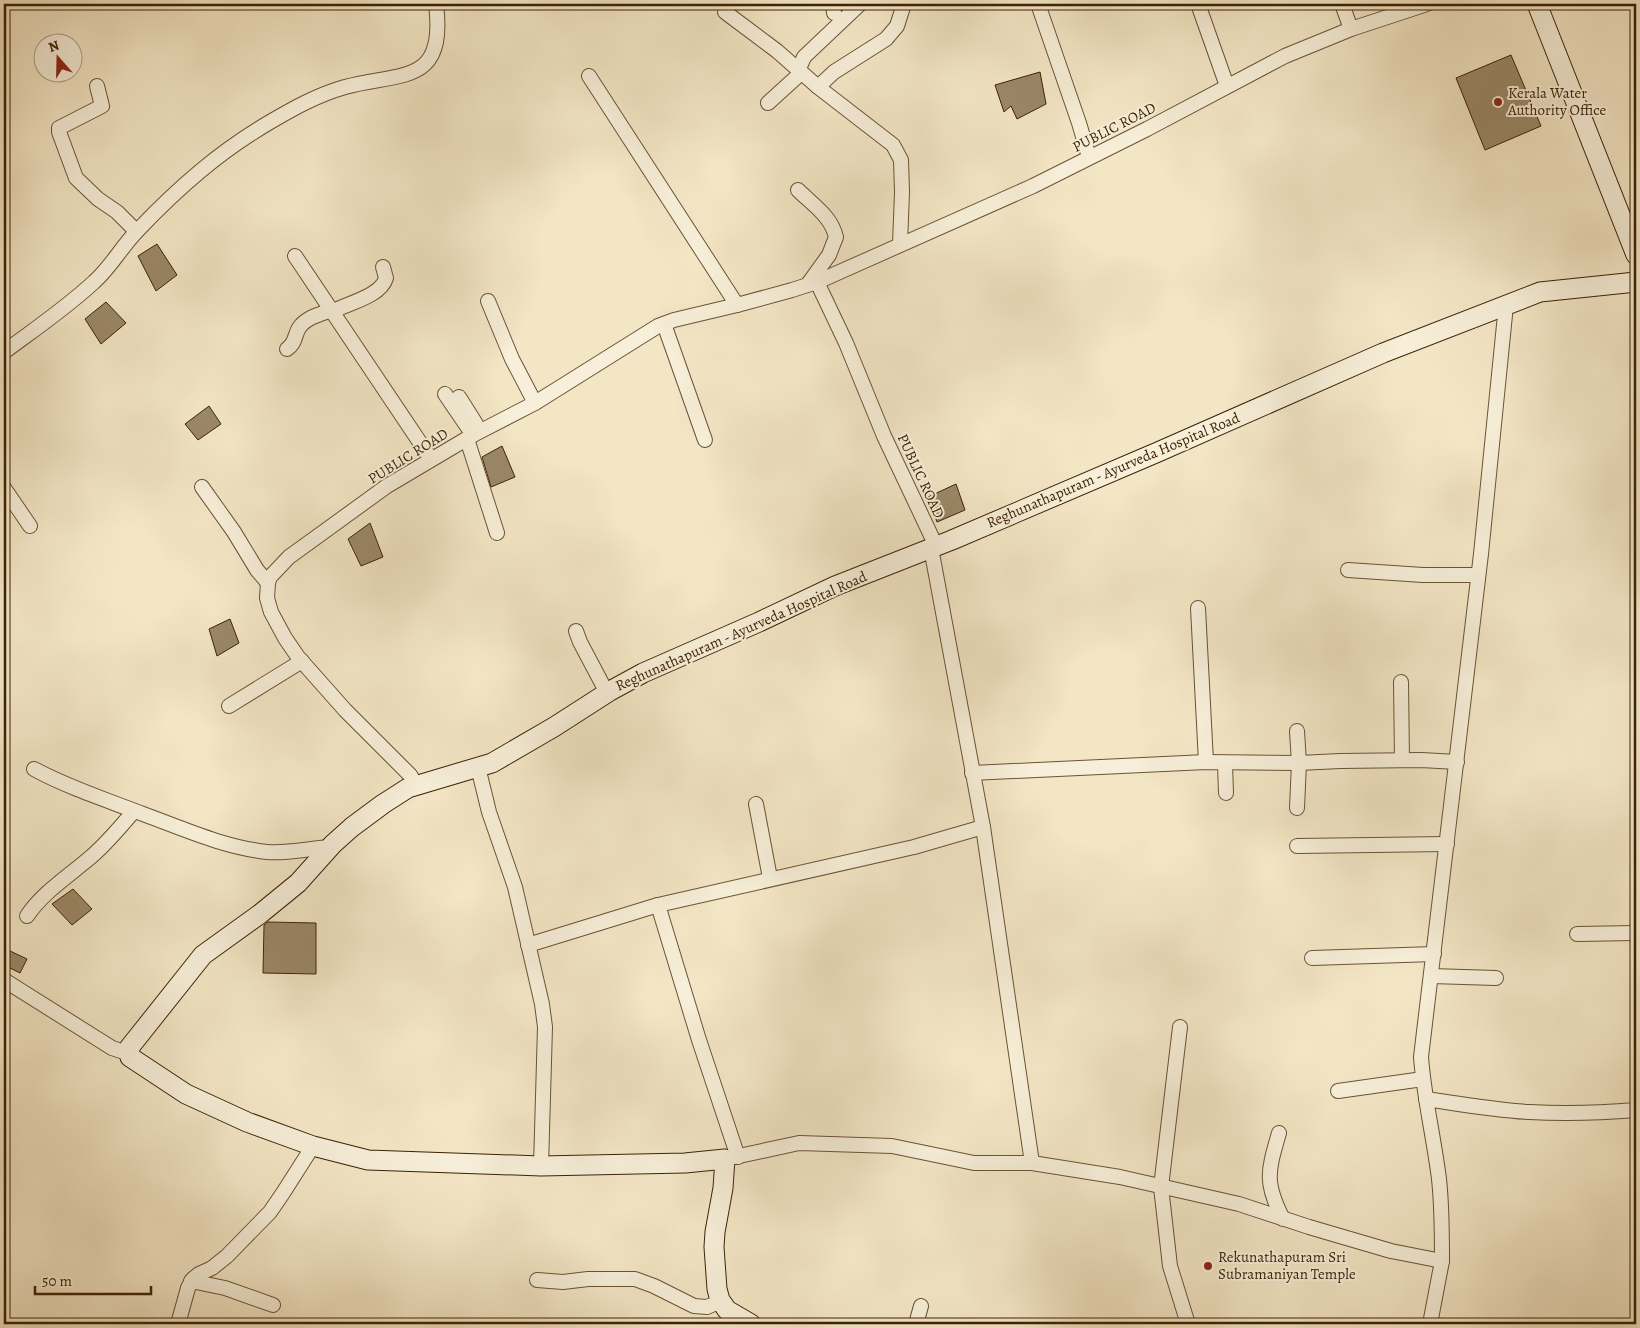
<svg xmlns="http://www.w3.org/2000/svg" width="1640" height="1328" font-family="Alegreya,serif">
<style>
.building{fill:#9b8868;stroke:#3c2204}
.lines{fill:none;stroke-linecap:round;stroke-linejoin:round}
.minor-casing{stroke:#6a5334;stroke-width:16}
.secondary-casing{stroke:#3c2204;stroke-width:21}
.minor{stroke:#f7efd9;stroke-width:14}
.secondary{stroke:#f7efd9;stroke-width:19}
.poi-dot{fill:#8f2418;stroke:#f7efd9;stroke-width:2}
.labels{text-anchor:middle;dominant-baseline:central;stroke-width:4;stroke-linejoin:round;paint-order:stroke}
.poi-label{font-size:15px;fill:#3c2204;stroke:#f7efd9;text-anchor:start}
.street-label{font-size:15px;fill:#3c2204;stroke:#f7efd9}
</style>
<rect width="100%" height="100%" fill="#f3e6c5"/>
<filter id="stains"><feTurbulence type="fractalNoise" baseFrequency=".004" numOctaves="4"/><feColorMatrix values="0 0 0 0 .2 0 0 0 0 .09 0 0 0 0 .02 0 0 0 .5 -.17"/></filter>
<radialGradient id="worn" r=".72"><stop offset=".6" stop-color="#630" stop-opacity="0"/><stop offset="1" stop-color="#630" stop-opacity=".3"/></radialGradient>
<g class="building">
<path d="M1511,55L1541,126L1485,150L1456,78Z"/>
<path d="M1040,72L1046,104L1017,119L1011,106L1004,112L995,85Z"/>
<path d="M157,244L177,275L156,291L138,256Z"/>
<path d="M106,302L126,323L101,344L85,319Z"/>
<path d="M209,406L221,424L198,440L185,424Z"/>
<path d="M502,446L515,477L491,487L482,457Z"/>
<path d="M956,484L965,510L937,522L928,497Z"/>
<path d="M370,523L383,557L361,566L348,539Z"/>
<path d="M230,619L239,643L217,656L209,629Z"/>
<path d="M73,889L92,909L72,925L52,904Z"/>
<path d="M268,922L316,923V974L263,973L264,925Z"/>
<path d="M8,950L27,959L20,973L4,965V959Z"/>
</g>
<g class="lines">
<g class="minor-casing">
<g id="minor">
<path d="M833,4L834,13"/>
<path d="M1038,4L1079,123L1089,157"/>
<path d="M1198,4L1227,86"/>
<path d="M1342,4L1351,29"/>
<path d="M725,12L777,51L818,87L893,145L901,160L902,192L900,244"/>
<path d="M798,71L804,57L860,4"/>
<path d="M589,76L737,305"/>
<path d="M97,86L102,106L59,128V132L76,178L98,199L117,212L136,231"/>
<path d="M818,87L834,72L886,39L897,26L904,4"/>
<path d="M768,103L801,73"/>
<path d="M798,190C813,205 831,216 836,237L829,255L808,284"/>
<path d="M295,256L431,459"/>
<path d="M817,282L846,343L884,436L936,546"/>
<path d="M488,301L512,359L535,403"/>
<path d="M333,311C349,303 381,296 386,278L383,267"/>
<path d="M664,324L705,440"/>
<path d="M287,349C296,343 294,336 299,328C306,317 321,314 332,310"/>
<path d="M4,352C35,329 66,308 94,282C111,267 122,246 138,230C179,187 219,152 270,122C294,108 317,95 345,87C403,72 446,85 436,4"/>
<path d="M445,394L473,435"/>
<path d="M459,397L476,424"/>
<path d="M467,439L497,533"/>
<path d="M202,487L234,532L257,570L268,583"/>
<path d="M4,488L30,526"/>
<path d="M931,548L983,827L1032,1163"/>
<path d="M1348,570L1423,575H1478"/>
<path d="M1198,608L1206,762"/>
<path d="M576,631L580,642L607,693"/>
<path d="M1401,682L1402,760"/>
<path d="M229,706L302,661"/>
<path d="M1225,764L1226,793"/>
<path d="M478,767L489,812L515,887L542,1004L545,1027L541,1166"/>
<path d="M34,769C69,788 107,800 143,814C184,829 223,847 267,852C285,854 312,848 331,847"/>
<path d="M972,773L1206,762L1299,763L1340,761L1421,760L1457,762"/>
<path d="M417,786L410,775L345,710L298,657L285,638L271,612L267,598L268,583L270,577L289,557L387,486L473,435L535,403L658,326L674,320L737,305L792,290L817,282L1033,186L1147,129L1285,56L1351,29L1427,4"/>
<path d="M756,804L770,878"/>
<path d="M1297,808L1299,763L1297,731"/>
<path d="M1297,846L1447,844"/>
<path d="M658,905L699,1040L738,1157"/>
<path d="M27,916C43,892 70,875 92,856C108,842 121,826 134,811"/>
<path d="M1577,934L1636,933"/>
<path d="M528,945L658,905L914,847L983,827"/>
<path d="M1312,958L1434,954"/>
<path d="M1431,976L1496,978"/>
<path d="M4,980L112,1048L130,1054"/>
<path d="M1180,1027L1161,1187L1170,1266L1188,1324"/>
<path d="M1338,1091L1423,1079"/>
<path d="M1426,1099C1460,1104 1494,1110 1529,1112C1565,1114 1600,1113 1636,1110"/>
<path d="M1279,1133C1268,1171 1264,1182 1283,1219"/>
<path d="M725,1159L799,1143L892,1146L974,1163H1032L1120,1177L1239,1204L1309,1227L1391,1251L1442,1261L1430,1324"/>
<path d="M1442,1261C1442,1233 1442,1206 1439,1179C1434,1138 1424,1098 1421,1057L1481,554L1506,305"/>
<path d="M537,1280L563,1282L588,1279H635L654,1286L694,1306L707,1307L721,1301"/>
<path d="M191,1281L225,1288L273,1305"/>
<path d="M178,1324L188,1288L193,1279L199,1274L212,1268L227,1256L270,1212L283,1193L313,1146"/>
<path d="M916,1324L921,1306"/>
</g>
</g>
<g class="secondary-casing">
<g id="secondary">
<path d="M1537,4L1636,255"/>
<path d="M751,1324L727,1310L720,1300L717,1289L714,1247L715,1232L723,1188L725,1159L685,1163L541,1166L368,1160L313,1146L247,1122L186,1094L130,1057L129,1048L203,955L260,914L298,883L333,844L352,827L383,804L408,788L492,763L554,727L610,691L643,673L759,622L835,586L952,540L1158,452L1383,353L1540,292L1636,282"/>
</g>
</g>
<use href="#minor" class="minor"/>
<use href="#secondary" class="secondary"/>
</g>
<g class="poi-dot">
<circle cx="1498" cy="102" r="5"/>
<circle cx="1208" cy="1266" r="5"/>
</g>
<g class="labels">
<g class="poi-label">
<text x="1508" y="93">Kerala Water<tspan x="1508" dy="17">Authority Office</tspan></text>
<text x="1218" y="1257">Rekunathapuram Sri<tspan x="1218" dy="17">Subramaniyan Temple</tspan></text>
</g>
<g class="street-label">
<text transform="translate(1114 127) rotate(-27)">PUBLIC ROAD</text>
<text transform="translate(408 456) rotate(-32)">PUBLIC ROAD</text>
<text transform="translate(1113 470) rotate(-23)">Reghunathapuram - Ayurveda Hospital Road</text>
<text transform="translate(921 476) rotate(65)">PUBLIC ROAD</text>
<text transform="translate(741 631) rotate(-24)">Reghunathapuram - Ayurveda Hospital Road</text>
</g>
</g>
<rect width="1640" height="1328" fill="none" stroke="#f3e6c5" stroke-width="20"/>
<rect x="5" y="5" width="1630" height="1318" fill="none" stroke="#3c2204" stroke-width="2.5"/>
<rect x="10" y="10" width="1620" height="1308" fill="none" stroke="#3c2204"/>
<g transform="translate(58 58) rotate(340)"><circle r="24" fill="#f7efd9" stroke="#ac9d84"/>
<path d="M0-4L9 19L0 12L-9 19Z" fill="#8f2418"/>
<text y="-8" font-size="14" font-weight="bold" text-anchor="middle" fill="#3c2204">N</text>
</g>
<path d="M35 1286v8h116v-8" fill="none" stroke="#3c2204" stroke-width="2.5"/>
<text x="42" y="1286" font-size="15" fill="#3c2204" stroke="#f7efd9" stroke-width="4" paint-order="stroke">50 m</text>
<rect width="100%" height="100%" filter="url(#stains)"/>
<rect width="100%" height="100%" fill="url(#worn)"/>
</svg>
